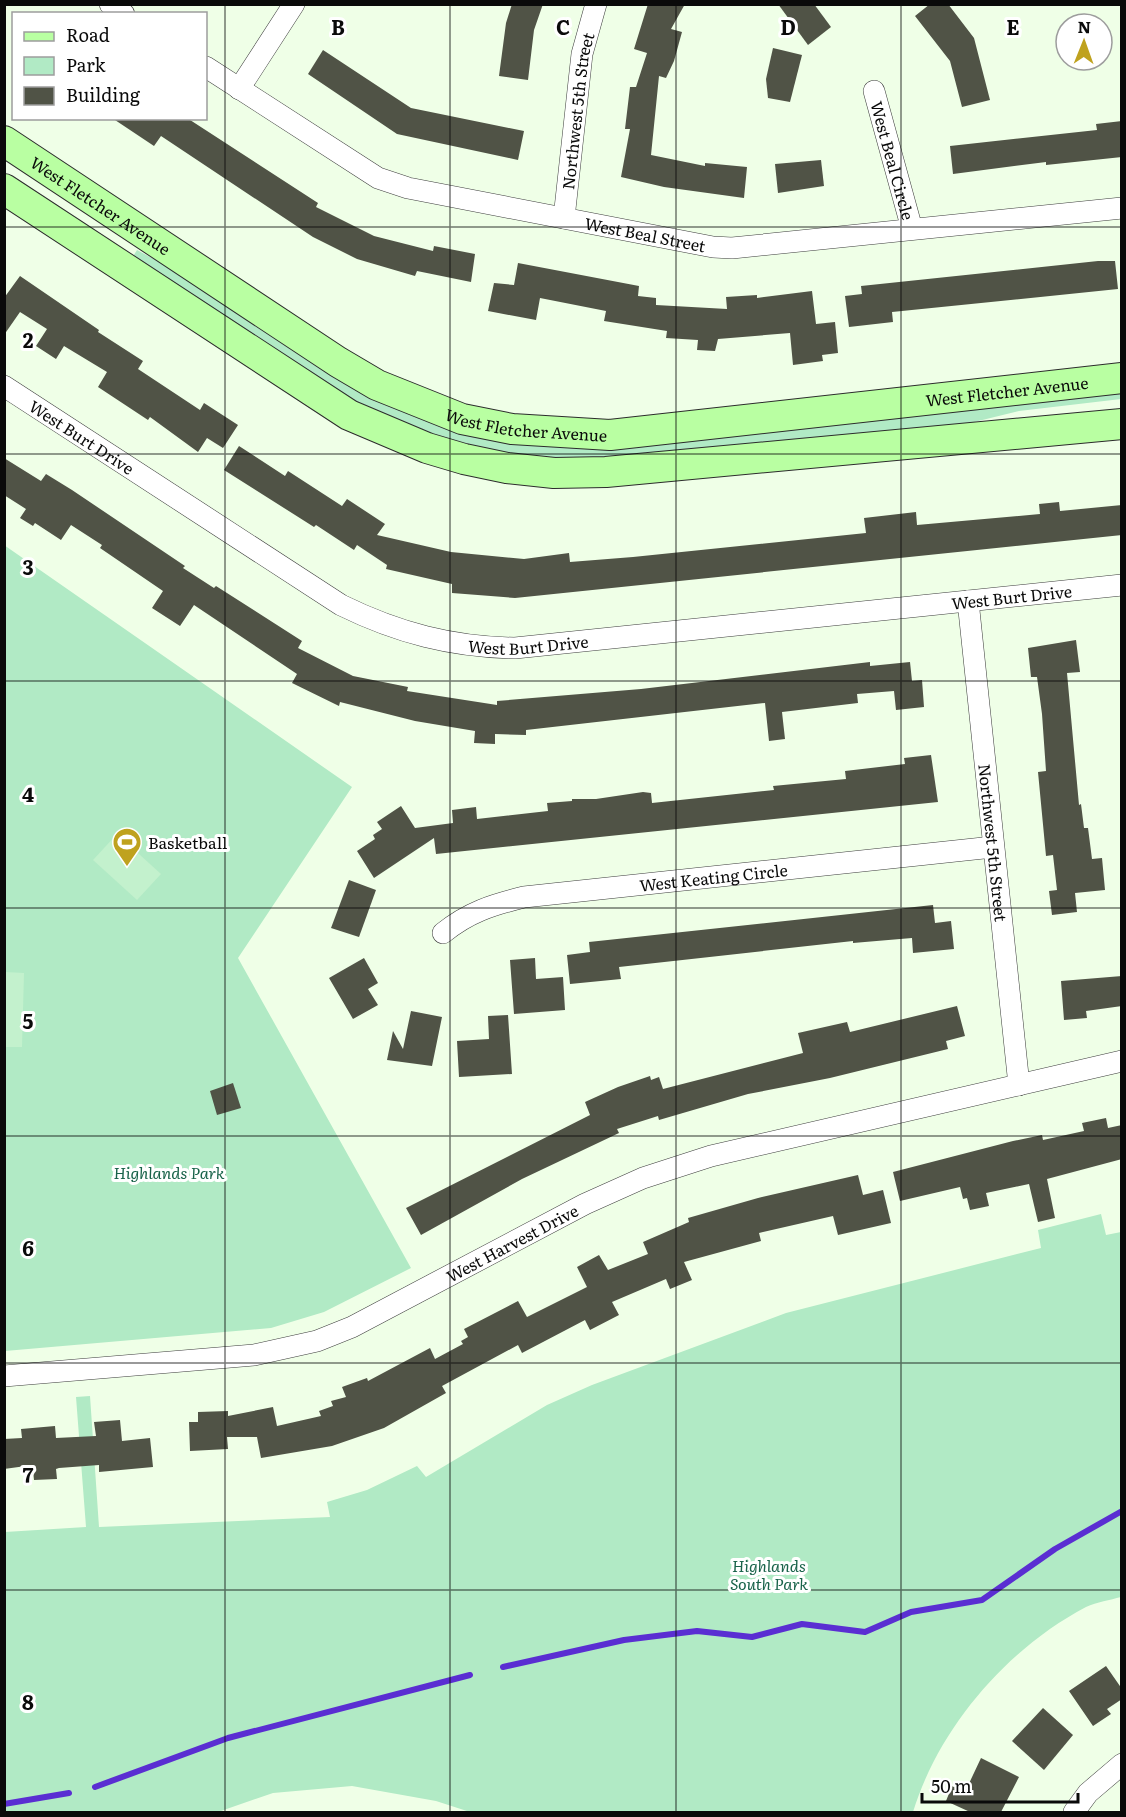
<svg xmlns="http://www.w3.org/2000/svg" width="1126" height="1817" font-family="Literata,serif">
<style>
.green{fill:#b1eac5}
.pitch{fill:#c3f1cd}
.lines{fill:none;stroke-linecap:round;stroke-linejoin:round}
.stream{stroke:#5a2ed2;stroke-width:6}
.building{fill:#505346}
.street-casing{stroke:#3d3d3d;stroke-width:22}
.secondary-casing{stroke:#2c2c2c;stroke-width:32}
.street{stroke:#fff;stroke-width:21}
.secondary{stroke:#b9ffa2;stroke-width:30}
.grid{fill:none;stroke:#0a0a0a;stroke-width:1.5;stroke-opacity:0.55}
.labels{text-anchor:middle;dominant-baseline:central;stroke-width:6;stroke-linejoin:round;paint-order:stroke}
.street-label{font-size:16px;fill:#0a0a0a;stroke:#fff}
.poi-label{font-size:16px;fill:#0a0a0a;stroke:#fff;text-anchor:start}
.park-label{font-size:16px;font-style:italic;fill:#19634a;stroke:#fff}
.grid-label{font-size:20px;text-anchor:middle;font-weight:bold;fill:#0a0a0a;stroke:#fff;stroke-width:6;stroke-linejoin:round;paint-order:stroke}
</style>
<rect width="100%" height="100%" fill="#efffe7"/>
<g class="green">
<path d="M137,250L481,435L1121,388V399L1019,411L966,424L625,459L542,458L510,454L432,435L349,398L132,258Z"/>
<path d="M4,545L352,787L238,958L411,1268L324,1312L271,1328L5,1351Z"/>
<path d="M1101,1214L1106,1235L1121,1232V1597C1110,1600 1097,1602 1086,1607C1008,1648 939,1727 913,1812H470L436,1801L352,1786L273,1793L218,1812H5V1532L86,1527L76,1397L90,1396L99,1527L330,1517L327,1502L367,1490L417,1466L426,1477L547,1405L592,1385L786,1313L1041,1248L1038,1230Z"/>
</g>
<g class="pitch">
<path d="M117,834L161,874L137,900L93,860Z"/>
<path d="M5,972L24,973L22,1047H5Z"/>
</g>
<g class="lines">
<g class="stream">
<path d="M503,1667L624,1640L697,1631L752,1637L802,1624L865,1632L911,1612L982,1600L1055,1549L1122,1511"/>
<path d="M95,1787L228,1738L470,1675"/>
<path d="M4,1804L69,1793"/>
</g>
</g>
<g class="building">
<path d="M512,4H543L534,30L528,80L499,76L506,23Z"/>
<path d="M648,4H685L671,29L682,32L674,61L666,78L659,76L651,155L705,166V163L747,167L744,198L664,187L621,177L630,129H625L630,87H636L647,53L634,49Z"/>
<path d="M778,4H814L831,27L808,45Z"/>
<path d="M930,4H948L974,38L990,100L962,107L950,61L915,16Z"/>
<path d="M773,48L802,55L790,102L768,98L766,79Z"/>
<path d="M323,50L411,108L524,131L518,160L397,134L308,74Z"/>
<path d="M112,118H187L318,203L316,207L374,236L433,251L434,246L475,254L471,282L417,271L415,276L357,259L313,237L161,136L154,146Z"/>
<path d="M1122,121V157L1046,165V162L953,174L950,146L1097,130L1096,124Z"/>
<path d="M821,160L824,186L778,193L775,164Z"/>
<path d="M1098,261H1115L1118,289L892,312L893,322L849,327L845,296L862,294L861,286Z"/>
<path d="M518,263L639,286L638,296L656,298V305L727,309L726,297L757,295V298L812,291L816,324L835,322L838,353L822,355L823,361L793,365L790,333L718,339L715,351L697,350L698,340L666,338L667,331L604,321L606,311L540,298L536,320L488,311L494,283L514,285Z"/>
<path d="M20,276L99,330L98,332L143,361L138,369L200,410L204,403L238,425L223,448L207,438L198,452L150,417L148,420L98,387L107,372L64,346L56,359L36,346L47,329L20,312L4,335V298Z"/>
<path d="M239,446L285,476L288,471L342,506L347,499L385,524L377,535L451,552L524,559L569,553L570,562L633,557L866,533L864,518L916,512L917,525L1040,514L1039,504L1059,502L1060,511L1122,505V535L515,598L452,593V584L386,569L387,565L357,545L354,550L316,525L314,527L224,470Z"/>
<path d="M4,458L41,481L46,474L72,490L185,566L183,568L214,588L216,586L302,641L298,648L353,676L408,687L407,691L497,705V701L641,689L870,662V666L910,662L912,681L922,680L924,707L896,710L894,691L857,694L858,703L782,712L785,739L769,741L765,703L526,730V735L495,734V744L474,743L475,731L415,721L340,702L339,706L292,683L297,674L194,605L180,626L152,608L163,591L100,548L102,545L71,525L61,540L35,523L33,526L20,518L26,509L4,495Z"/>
<path d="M1076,640L1080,672L1067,673L1079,805L1081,804L1084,828H1088L1092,859L1102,858L1105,890L1075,893L1077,912L1052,915L1049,891L1057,890L1053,855L1046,856L1038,772L1046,771L1042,714L1037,677H1031L1028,648Z"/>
<path d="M931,755L938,802L436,854L434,838L374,878L357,851L375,839L373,835L382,829L377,822L401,806L415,828L453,823L452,810L476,807L477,819L548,811L547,803L572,801V799H596L643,792L651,793L652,803L774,790L773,786L846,779L845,771L905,764L904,758Z"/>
<path d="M349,880L376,890L359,937L331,928Z"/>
<path d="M933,905L935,923L951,921L954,949L913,953L912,938L853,943V941L619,967L621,979L570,984L567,955L590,952L589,942Z"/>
<path d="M364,958L378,983L368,989L378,1005L353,1019L329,978Z"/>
<path d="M535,958L536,979L563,977L565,1010L514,1014L510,960Z"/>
<path d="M1122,976V1006L1086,1011L1087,1018L1064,1020L1061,981Z"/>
<path d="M957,1006L965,1036L946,1041L948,1049L830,1078L748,1094L659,1120L658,1116L617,1129L619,1133L522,1179L421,1235L406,1208L590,1115L585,1102L618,1087L650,1076L651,1080L659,1077L663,1089L803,1053L798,1033L847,1022L850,1032Z"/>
<path d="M411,1011L442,1017L432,1066L387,1060L393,1031L403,1049Z"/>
<path d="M508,1015L512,1074L459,1077L457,1041L489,1039L488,1016Z"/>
<path d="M233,1083L241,1108L217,1115L210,1091Z"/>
<path d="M1106,1118L1108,1128L1122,1125V1159L1047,1179L1055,1218L1038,1222L1029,1184L986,1193L989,1206L970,1210L967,1198L963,1199L960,1187L900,1201L893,1172L1013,1141L1042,1135L1043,1140L1084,1131L1082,1123Z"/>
<path d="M858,1175L863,1195L883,1190L891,1223L838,1235L833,1216L759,1233L761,1241L684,1262L692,1280L670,1289L666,1279L612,1302L619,1315L590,1330L585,1320L522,1353L518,1345L442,1386L446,1393L384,1428L332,1446L261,1458L257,1437H227L228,1449L190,1451L189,1422H198V1412L228,1411V1416L273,1407L277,1426L321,1416L319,1411L333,1406L331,1401L346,1397L342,1387L367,1378L368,1381L430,1348L435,1359L463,1344L461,1341L468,1337L464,1329L518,1301L527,1317L587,1287L577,1267L599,1255L608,1270L648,1254L643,1242L689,1222L688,1218L758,1198Z"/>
<path d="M120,1420L122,1441L150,1438L153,1467L99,1472V1465L59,1468L56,1469L57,1479L34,1480L33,1470L27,1471L26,1466L4,1469V1439L22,1438L21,1429L55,1426L56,1438L96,1436L94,1422Z"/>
<path d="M1106,1666L1122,1689V1699L1107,1709L1111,1714L1093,1726L1069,1691Z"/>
<path d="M1043,1708L1073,1735L1044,1770L1012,1741Z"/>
<path d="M981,1758L1019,1777L1001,1812H970L946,1801L952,1786L965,1792Z"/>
</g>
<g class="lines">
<g class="street-casing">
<g id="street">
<path d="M110,4L124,14"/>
<path id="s1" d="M206,67L378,178L408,188L713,247L732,248L1122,208"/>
<path d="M239,89L294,4"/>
<path id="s2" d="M874,91L912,229"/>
<path id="s3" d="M564,218L582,54L596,4"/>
<path id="s4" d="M4,386L341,605C398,633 452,647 515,648L1122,585"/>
<path id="s5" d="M968,601L1019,1085"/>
<path id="s6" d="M443,933C469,912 492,905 524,897L993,847"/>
<path id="s7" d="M4,1376L254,1355L317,1341L352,1327L585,1204L643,1178L711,1156L1122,1061"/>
<path d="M1074,1812L1088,1793L1122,1764"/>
</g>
</g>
<g class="secondary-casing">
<g id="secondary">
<path id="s8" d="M4,141L338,362L377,385L462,419L512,429L610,435L1122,378"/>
<path d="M4,189L349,415L427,448L464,459L507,468L554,473L606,472L1122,424"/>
</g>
</g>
<use href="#street" class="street"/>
<use href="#secondary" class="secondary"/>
</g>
<path class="grid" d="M225,4V1812M450,4V1812M676,4V1812M901,4V1812M4,227H1122M4,454H1122M4,681H1122M4,908H1122M4,1136H1122M4,1363H1122M4,1590H1122"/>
<defs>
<g id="stadium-pin" transform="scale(1.5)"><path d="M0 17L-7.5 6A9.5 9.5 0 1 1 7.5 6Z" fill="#bfa21e" stroke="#fff"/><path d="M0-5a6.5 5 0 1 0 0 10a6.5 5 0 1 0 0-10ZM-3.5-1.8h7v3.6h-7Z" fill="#fff"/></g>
</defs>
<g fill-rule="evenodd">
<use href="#stadium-pin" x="127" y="842"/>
</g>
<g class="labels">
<g class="street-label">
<text stroke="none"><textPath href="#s3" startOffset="108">Northwest 5th Street</textPath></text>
<text stroke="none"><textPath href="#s2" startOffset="72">West Beal Circle</textPath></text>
<text stroke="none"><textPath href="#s8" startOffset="116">West Fletcher Avenue</textPath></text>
<text stroke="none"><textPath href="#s1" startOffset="478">West Beal Street</textPath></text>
<text stroke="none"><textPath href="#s8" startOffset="1086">West Fletcher Avenue</textPath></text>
<text stroke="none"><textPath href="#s8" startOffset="602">West Fletcher Avenue</textPath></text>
<text stroke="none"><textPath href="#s4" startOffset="93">West Burt Drive</textPath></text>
<text stroke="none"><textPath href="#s4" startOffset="1082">West Burt Drive</textPath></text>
<text stroke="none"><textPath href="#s4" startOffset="596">West Burt Drive</textPath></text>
<text stroke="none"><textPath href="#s5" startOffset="243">Northwest 5th Street</textPath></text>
<text stroke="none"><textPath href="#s6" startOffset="280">West Keating Circle</textPath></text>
<text stroke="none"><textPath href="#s7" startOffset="534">West Harvest Drive</textPath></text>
</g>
<g class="poi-label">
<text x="148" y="842">Basketball</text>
</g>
<g class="park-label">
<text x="169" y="1172">Highlands Park</text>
<text x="769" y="1565">Highlands<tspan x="769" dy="18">South Park</tspan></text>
</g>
</g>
<g class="grid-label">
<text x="338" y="35">B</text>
<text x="563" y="35">C</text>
<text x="788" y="35">D</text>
<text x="1013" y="35">E</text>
<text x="28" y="348">2</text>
<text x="28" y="575">3</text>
<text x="28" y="802">4</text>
<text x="28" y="1029">5</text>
<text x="28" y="1256">6</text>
<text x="28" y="1483">7</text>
<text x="28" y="1710">8</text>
</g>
<rect width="1126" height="1817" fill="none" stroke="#0a0a0a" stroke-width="12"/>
<rect x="12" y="12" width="195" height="108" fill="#ffffff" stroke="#9d9d9d" stroke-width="1.5"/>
<rect x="24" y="32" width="30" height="9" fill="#b9ffa2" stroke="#9d9d9d" stroke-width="1.5"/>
<text x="66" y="42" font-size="18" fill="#0a0a0a">Road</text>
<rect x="24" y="57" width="30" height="18" fill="#b1eac5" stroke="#9d9d9d" stroke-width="1.5"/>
<text x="66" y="72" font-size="18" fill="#0a0a0a">Park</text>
<rect x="24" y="87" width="30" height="18" fill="#505346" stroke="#9d9d9d" stroke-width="1.5"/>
<text x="66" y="102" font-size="18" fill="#0a0a0a">Building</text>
<g transform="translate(1084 42) rotate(1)"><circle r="28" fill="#ffffff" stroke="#9d9d9d" stroke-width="1.5"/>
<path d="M0-4.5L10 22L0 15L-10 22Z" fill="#bfa21e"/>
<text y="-9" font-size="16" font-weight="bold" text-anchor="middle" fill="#0a0a0a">N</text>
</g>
<path d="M922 1793v9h156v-9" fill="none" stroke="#0a0a0a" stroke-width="3"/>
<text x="931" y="1793" font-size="18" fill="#0a0a0a" stroke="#ffffff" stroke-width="4.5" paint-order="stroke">50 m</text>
</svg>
